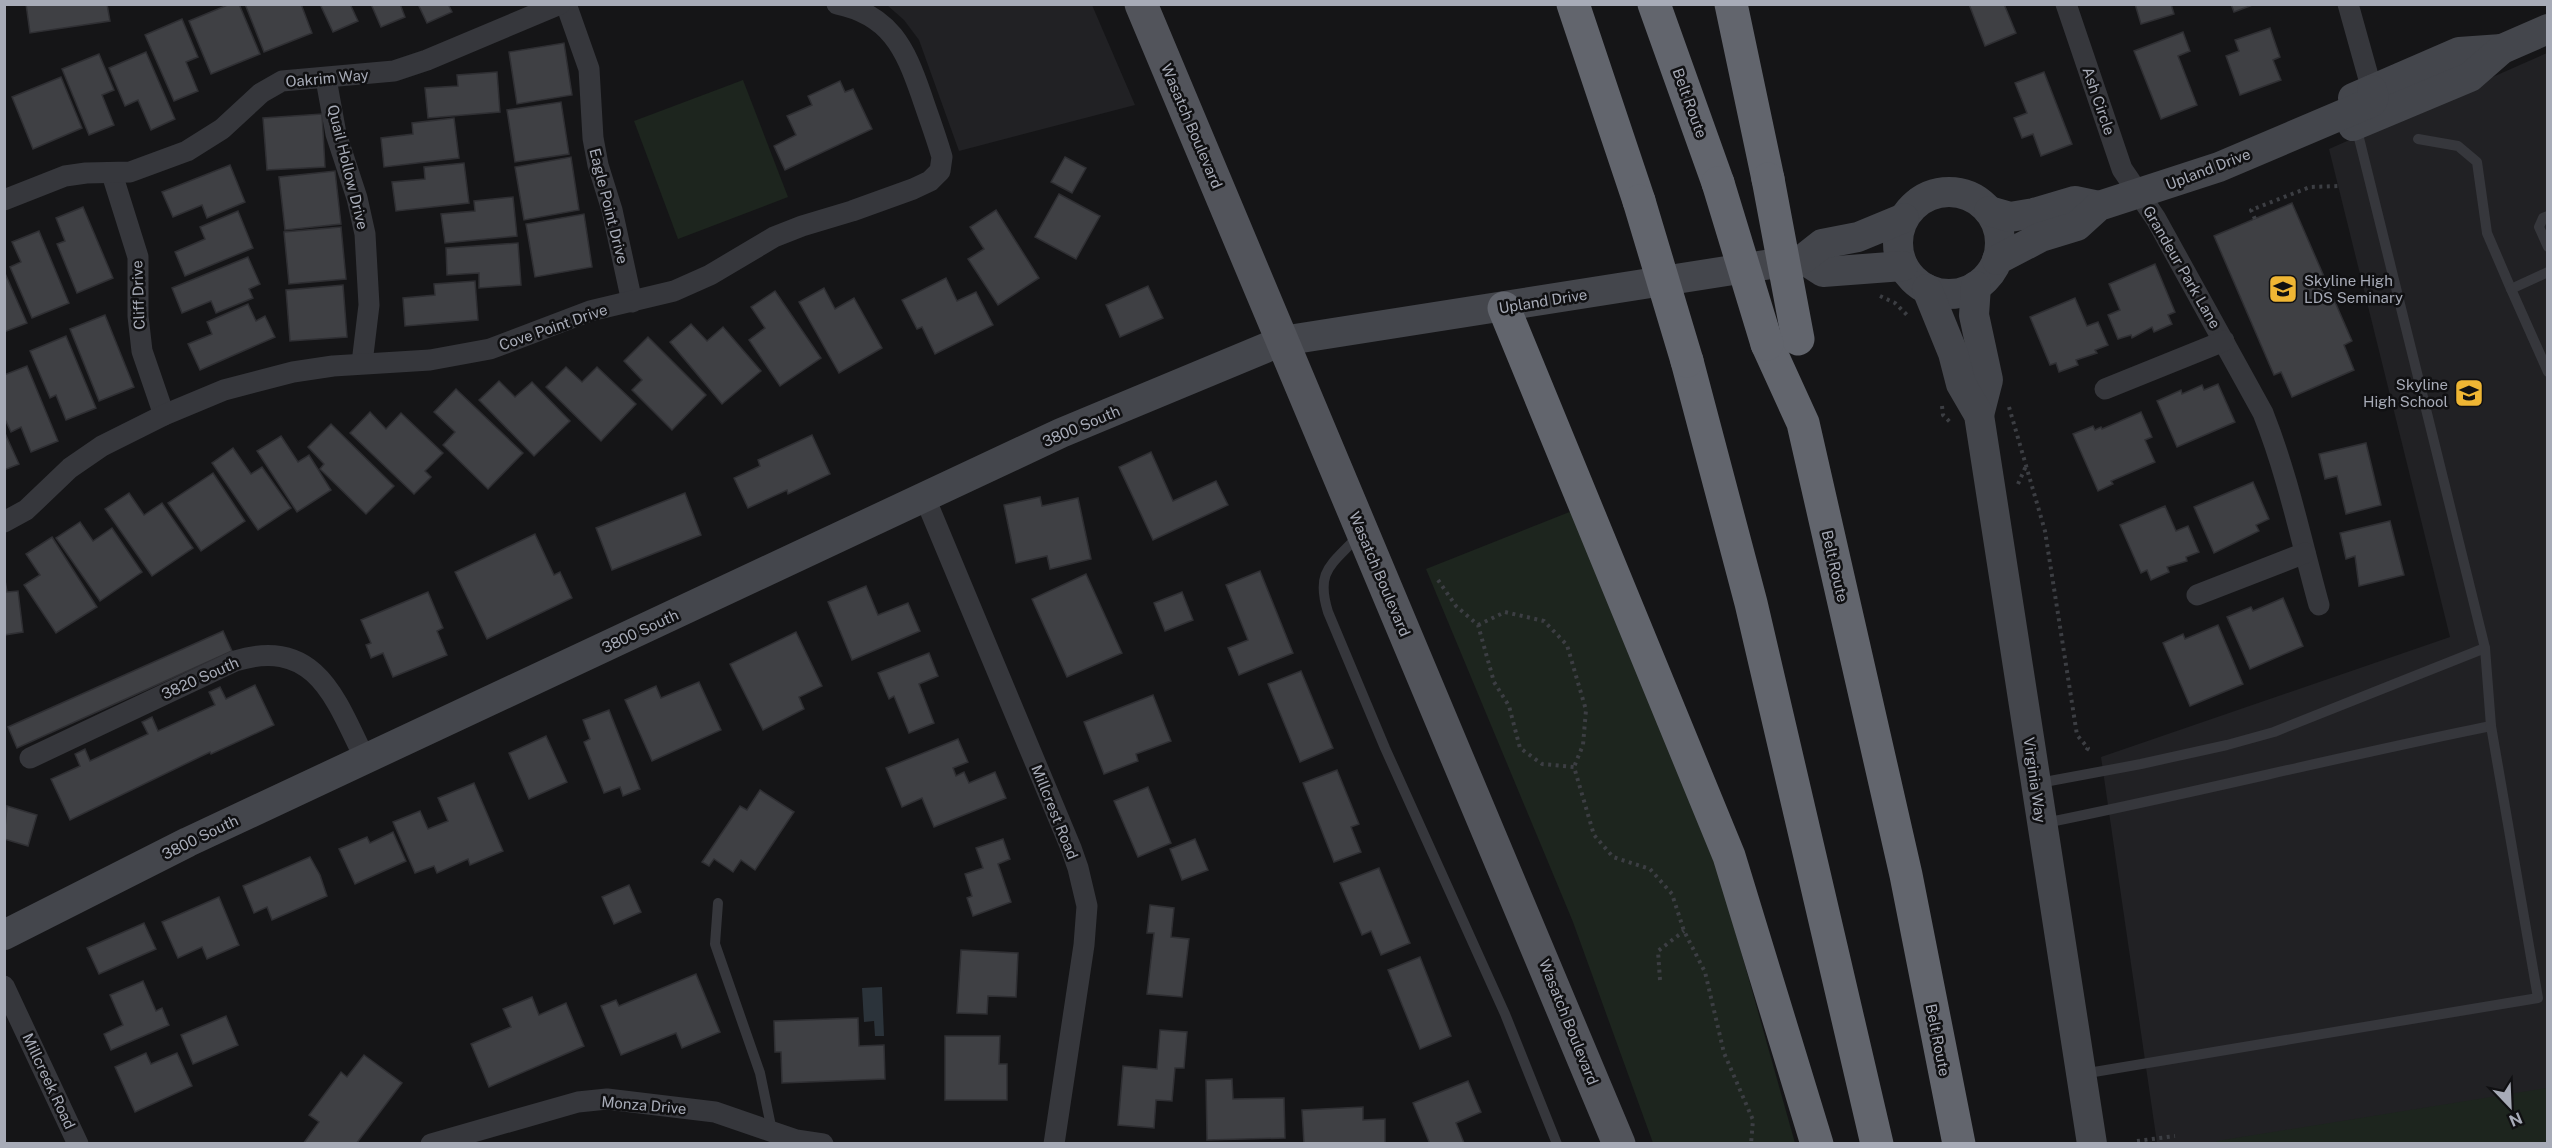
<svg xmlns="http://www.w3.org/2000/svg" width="2552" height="1148" font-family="'Public Sans',sans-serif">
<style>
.built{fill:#212124}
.green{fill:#1d251e}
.water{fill:#2b333a}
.building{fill:#3f4044;stroke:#2f2f33;stroke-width:1.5}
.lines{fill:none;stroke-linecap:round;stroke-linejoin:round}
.path{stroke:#3c3e43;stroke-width:4;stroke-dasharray:3 4.5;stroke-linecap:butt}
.lane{stroke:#36373c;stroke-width:10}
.street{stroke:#36373c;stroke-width:21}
.secondary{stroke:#44464c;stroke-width:30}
.primary{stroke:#52545b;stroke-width:33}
.highway{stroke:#62656d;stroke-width:33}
.highway-bridge{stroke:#62656d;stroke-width:33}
.labels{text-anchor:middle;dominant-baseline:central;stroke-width:5;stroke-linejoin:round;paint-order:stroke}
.street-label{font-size:15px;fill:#a7abb7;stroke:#101012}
.poi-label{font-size:15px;fill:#a7abb7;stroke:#101012;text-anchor:start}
</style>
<rect width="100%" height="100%" fill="#151517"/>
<g class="built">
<path d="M887,5H1092L1135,105L959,151L919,40L904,20Z"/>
<path d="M2547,53V1143H2157L2101,757L2450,637L2329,149Z"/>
</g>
<g class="green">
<path d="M743,80L788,197L678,239L634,121Z"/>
<path d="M1572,511L1715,859L1795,1143H1653L1573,922L1426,569Z"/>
<path d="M2547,1088V1143H2215L2217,1141Z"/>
</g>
<path class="water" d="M882,987L884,1036H875L874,1021L864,1022L862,988Z"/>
<g class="building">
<path d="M26,4H107L110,21L30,33Z"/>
<path d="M230,4H239L260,54L211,74L189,21Z"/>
<path d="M245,4H301L312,33L264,52Z"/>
<path d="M320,4H350L358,21L333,32Z"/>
<path d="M371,4H400L405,17L381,27Z"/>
<path d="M418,4H448L452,12L427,23Z"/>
<path d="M1969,4H2004L2016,33L1985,46Z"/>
<path d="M2135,4H2171L2174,14L2141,24Z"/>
<path d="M2231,4H2255L2234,12Z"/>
<path d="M182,19L198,57L186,62L198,91L174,101L145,35Z"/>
<path d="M2270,28L2280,57L2273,60L2281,80L2240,95L2226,56L2239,51L2235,40Z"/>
<path d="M2183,32L2190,51L2178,56L2197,105L2161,119L2134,51Z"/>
<path d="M564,43L572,95L517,104L509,52Z"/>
<path d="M146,52L175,119L151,130L138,100L125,106L109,68Z"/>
<path d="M99,54L114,90L102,95L114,125L89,135L62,69Z"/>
<path d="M497,72L500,112L428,118L425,88L458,86L457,75Z"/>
<path d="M2044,72L2072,144L2041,156L2033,134L2022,138L2014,118L2027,113L2015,83Z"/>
<path d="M61,77L82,128L33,149L12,97Z"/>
<path d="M840,81L845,92L853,89L872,129L785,170L774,146L796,135L787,116L812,105L808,96Z"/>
<path d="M561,102L569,154L515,162L507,110Z"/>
<path d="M322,114L325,167L267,170L263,118Z"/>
<path d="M454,118L459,158L384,167L381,138L413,134L412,123Z"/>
<path d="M571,157L579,210L524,220L515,167Z"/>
<path d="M1065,157L1086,168L1072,193L1051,182Z"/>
<path d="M464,163L469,203L396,211L392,182L425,179L424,167Z"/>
<path d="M230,165L245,202L207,218L202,205L173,217L162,192Z"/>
<path d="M335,171L341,224L285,230L279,177Z"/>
<path d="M1059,194L1100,216L1076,259L1035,237Z"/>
<path d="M513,197L517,236L445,243L441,214L475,211L474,201Z"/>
<path d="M2292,203L2352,341L2344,345L2354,370L2292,397L2281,372L2274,375L2214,236Z"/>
<path d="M83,207L113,278L77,293L57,244L65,241L56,218Z"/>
<path d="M996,210L1039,278L998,305L968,259L984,249L970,227Z"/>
<path d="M238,211L253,248L185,276L175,252L205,239L200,227Z"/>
<path d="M584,214L592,267L535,277L526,224Z"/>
<path d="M341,227L346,279L289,284L284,232Z"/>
<path d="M39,231L69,303L32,318L10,267L21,262L12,242Z"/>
<path d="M518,243L521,285L479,288V273L447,275L446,248Z"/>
<path d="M248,257L260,284L249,289L253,298L216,313L211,301L182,313L172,288Z"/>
<path d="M2155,264L2175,312L2168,315L2172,324L2154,332L2152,327L2132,338L2131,335L2118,339L2108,315L2120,310L2109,284Z"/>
<path d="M4,271L27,323L4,332Z"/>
<path d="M946,278L957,301L976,292L993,325L935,354L922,327L917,329L902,300Z"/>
<path d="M475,281L478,320L405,326L403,298L435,295L434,284Z"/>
<path d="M343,285L347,337L290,341L286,290Z"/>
<path d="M1148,286L1163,318L1120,337L1106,305Z"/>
<path d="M824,288L835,309L854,298L882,348L839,373L799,302Z"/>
<path d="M775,291L821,358L780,386L749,340L765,328L751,307Z"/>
<path d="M2075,298L2087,326L2098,322L2108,345L2095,350L2097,353L2076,360L2078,365L2059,372L2056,363L2050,365L2030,317Z"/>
<path d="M248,304L256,321L265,316L275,337L200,370L188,344L212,334L207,322Z"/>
<path d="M105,315L134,387L99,401L70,329Z"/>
<path d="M691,324L707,341L723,327L761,371L722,404L670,342Z"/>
<path d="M66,336L96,408L66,420L56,395L50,398L30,351Z"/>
<path d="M648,337L706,395L672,430L632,390L642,380L624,361Z"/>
<path d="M27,366L58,441L31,452L21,427L11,432L4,417V375Z"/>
<path d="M566,367L582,382L597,367L636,404L601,441L546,387Z"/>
<path d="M499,381L515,397L532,382L570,421L534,456L479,400Z"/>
<path d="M2218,384L2235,422L2177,447L2157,401L2181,390L2182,394L2202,385L2204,390Z"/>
<path d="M456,389L523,453L488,489L443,445L455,432L434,412Z"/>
<path d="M370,412L386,429L401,413L443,453L425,471L431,477L414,494L350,433Z"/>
<path d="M2141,412L2152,437L2145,440L2155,462L2111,481L2113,484L2098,491L2073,434L2093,426L2095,430L2101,427L2102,429Z"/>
<path d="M331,424L394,486L366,514L320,469L324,464L308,447Z"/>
<path d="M4,431L19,464L4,470Z"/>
<path d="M812,435L830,474L788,494L787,490L748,508L734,478L760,466L758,460Z"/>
<path d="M281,436L298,462L309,455L331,490L297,512L257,451Z"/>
<path d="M2366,443L2381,505L2346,514L2337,476L2325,479L2319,454Z"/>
<path d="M233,448L251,474L262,467L291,508L258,530L212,463Z"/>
<path d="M1151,452L1173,501L1216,481L1228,505L1153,540L1119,467Z"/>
<path d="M213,473L245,521L201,551L168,503Z"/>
<path d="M2253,482L2269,519L2256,525L2259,531L2214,553L2194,507Z"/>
<path d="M129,493L144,515L162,503L193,548L152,576L105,509Z"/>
<path d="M685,493L701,535L612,570L596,528Z"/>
<path d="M1040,497L1042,506L1078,498L1091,559L1050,569L1047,556L1016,563L1004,505Z"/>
<path d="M2165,506L2176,531L2188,526L2199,552L2186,557L2187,561L2167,567L2169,572L2151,580L2147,570L2141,573L2120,525Z"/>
<path d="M2390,521L2404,575L2359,586L2355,556L2346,559L2340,533Z"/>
<path d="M80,522L93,541L112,528L142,572L100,601L56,538Z"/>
<path d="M535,534L554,575L560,572L572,598L487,639L455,572Z"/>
<path d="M52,537L97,607L56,633L24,585L40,575L26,554Z"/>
<path d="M1260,571L1293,653L1239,675L1228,648L1248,640L1226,585Z"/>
<path d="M4,574L7,592L18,591L23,632L4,635Z"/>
<path d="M1086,574L1122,653L1067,677L1032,599Z"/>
<path d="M866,586L878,615L908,603L920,631L852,660L828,602Z"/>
<path d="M428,592L443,628L437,631L447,655L393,677L383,653L371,658L366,645L371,643L361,620Z"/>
<path d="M1182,592L1193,620L1165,631L1154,603Z"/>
<path d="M2283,598L2303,646L2250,669L2227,617L2251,607L2253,611Z"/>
<path d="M2218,625L2243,684L2190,706L2163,643L2183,634L2185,639Z"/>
<path d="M223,631L232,651L17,748L8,727Z"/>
<path d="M796,632L822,686L799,697L804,709L763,730L730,664Z"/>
<path d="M929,653L938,676L919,684L934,723L909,733L894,696L889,699L878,673Z"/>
<path d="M1301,671L1333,748L1300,762L1268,684Z"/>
<path d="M699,682L721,730L652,761L625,700L656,686L661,698Z"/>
<path d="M255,685L274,725L211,754L210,752L70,820L51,779L80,766L75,754L85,749L90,761L148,734L142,722L152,717L158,731L215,705L209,692L220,687L226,699Z"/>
<path d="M1153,695L1171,741L1136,754L1138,761L1104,774L1084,722Z"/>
<path d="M609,710L640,789L623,796L620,787L604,793L584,742L590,739L583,720Z"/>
<path d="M546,736L567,782L529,799L509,753Z"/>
<path d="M958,739L968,762L953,768L956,776L964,772L969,783L995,772L1006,798L934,827L922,798L902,807L886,768Z"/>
<path d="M1337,770L1359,824L1351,827L1361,852L1334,862L1303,783Z"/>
<path d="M474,783L503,851L470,865L468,859L437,873L434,866L415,873L393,822L420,811L428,829L448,821L438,798Z"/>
<path d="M1148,787L1171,843L1138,857L1114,801Z"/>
<path d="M760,790L794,812L755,870L741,860L733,872L714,859L709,866L702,862L740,806L747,810Z"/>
<path d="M7,806L37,815L28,846L4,839Z"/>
<path d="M393,832L406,861L355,884L339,849L367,837L370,843Z"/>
<path d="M1003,839L1010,859L998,864L1011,902L973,916L967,898L972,896L965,874L983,868L976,848Z"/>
<path d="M1195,839L1208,870L1182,880L1170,849Z"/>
<path d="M310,857L320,875L327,896L272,920L267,907L254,913L243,886Z"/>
<path d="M1379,868L1410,943L1381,955L1371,931L1362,935L1340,883Z"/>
<path d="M629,885L641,912L614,924L602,897Z"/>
<path d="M219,897L239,945L207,959L202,947L178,958L162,922Z"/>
<path d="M1150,905L1174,908L1171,937L1189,939L1182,997L1147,994L1154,933H1147Z"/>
<path d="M144,923L156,949L99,974L87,948Z"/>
<path d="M961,950L1018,953L1016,997L988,996L987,1014L957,1013Z"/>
<path d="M1420,957L1451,1036L1420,1049L1388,970Z"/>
<path d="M696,974L720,1032L682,1048L676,1033L621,1055L601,1006L616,1000L619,1006Z"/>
<path d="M143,981L156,1011L162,1008L169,1025L111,1050L104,1034L123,1025L110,995Z"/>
<path d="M532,997L539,1015L566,1003L584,1046L489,1087L471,1044L511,1027L503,1009Z"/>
<path d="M226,1016L238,1045L193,1064L181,1035Z"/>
<path d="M858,1018L859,1046L884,1045L885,1079L782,1083L781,1052H775L774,1021Z"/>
<path d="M1160,1030L1187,1032L1184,1068H1175L1172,1101L1156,1100L1154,1128L1118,1125L1123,1066L1157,1069Z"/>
<path d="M945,1036H1000L999,1064H1007V1100H945Z"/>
<path d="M146,1053L151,1064L177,1053L192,1086L135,1112L115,1067Z"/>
<path d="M364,1055L402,1083L356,1144H303L319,1122L309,1115L341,1072L347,1077Z"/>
<path d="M1232,1079L1233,1099L1284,1098L1285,1138L1207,1140L1206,1080Z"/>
<path d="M1468,1081L1481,1112L1456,1123L1464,1143L1430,1144L1413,1103Z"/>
<path d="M1363,1107V1120L1385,1119V1144H1304L1302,1110Z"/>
</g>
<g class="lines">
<g class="path">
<path d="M1910,192C1938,178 1950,177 1979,187"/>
<path d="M2255,219L2251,210L2310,187L2339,186"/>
<path d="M1880,296L1895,303L1908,316"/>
<path d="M1942,406L1943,415L1950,422"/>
<path d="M2009,407L2045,531L2077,735L2088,748L2086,751"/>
<path d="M2018,484L2026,466"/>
<path d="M1438,580L1456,606L1478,625L1494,682L1509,706L1520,748L1542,764L1574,767L1594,835L1613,857L1650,869L1672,894L1684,931L1705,972L1724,1053L1753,1120L1751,1144"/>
<path d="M1478,625L1505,612L1544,621L1567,645L1586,710L1583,745L1574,767"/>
<path d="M1660,980L1658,951L1684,931"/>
<path d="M2137,1141L2175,1136"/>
</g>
<g class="lane">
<path d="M2418,139L2458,146L2477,162L2487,233L2511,289"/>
<path d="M2548,216L2543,218L2539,227L2548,247"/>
<path d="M2548,272L2511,289L2548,372"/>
<path d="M1358,536C1332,565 1315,570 1328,612L1385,748L1505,1014L1557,1144"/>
<path d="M2039,783L2141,764L2227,745L2274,732L2485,648"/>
<path d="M2045,823C2194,793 2342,756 2491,726"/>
<path d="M718,903L715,944L760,1073L772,1131"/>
<path d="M2082,1074L2538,998L2491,726L2485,648L2356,126"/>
</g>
<g class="street">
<path d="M566,4L589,69L593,138L598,165L612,210L632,302"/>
<path d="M2066,4L2122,169L2156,219L2263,413C2288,476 2301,540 2319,605"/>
<path d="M2348,4L2372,90"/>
<path d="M326,79L336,134L357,198L365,234L369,305L362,363"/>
<path d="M112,174L138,257V316L142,351L164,415"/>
<path d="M4,200L65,176L86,173L130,172L187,151L222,129L261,93L282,81L394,71L427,60L560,4"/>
<path d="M2105,389L2224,341"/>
<path d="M925,498L1071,848L1078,868L1087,906L1084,945L1054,1144"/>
<path d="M4,522L26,510L70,468L102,446L164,415L224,390L293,372L333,366L430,360L490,349L590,311L674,291L710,275L774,237L802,226L852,211L913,189L930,181L940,171L942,157C936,136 928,115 921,94C905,48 890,15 837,4"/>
<path d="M2197,595L2305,553"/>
<path d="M30,758L235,661C316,636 336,700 365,759"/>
<path d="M4,986L78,1144"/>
<path d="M431,1144L578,1102L607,1099L715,1112L796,1140L823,1144"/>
</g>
<g class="secondary">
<path d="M2353,98L2459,52L2502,49"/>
<path d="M2353,126L2470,77L2502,49L2548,29"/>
<circle cx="1949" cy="243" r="51"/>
<path d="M1989,211L2010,217L2034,213L2075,201L2099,206"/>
<path d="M1803,259L1823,272L1903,266"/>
<path d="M1997,260L2041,237L2077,226L2099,206L2219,167L2372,102L2374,97L2372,90"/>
<path d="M1976,286L1974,315L1988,380L1979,415"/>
<path d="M1927,289L1953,353L1961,384L1979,415L2092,1144"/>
<path d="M4,935L188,842L1061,433L1282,341L1803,259L1822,244L1858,237L1904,218"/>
</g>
<path class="primary" d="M1141,4L1619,1144"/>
<g class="highway">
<path d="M1573,4L1639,201"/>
<path d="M1654,4L1718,183"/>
<path d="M1731,4L1768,179"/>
<path d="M1504,308L1729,856L1817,1144"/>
<path d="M1767,344L1803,423L1906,875L1959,1144"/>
<path d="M1687,361L1751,603L1877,1144"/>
</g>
<g class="highway-bridge">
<path d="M1768,179L1798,339"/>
<path d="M1718,183L1767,344"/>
<path d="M1639,201L1687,361"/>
</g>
</g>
<defs>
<g id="school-square" transform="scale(1.5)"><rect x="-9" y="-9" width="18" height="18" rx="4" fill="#efb634" stroke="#101012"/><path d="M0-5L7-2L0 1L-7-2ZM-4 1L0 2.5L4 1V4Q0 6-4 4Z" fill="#111"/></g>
</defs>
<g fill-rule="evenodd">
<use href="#school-square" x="2283" y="289"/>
<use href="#school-square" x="2469" y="393"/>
</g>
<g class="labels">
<g class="street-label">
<text transform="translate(327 78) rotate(-5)">Oakrim Way</text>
<text transform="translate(2099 101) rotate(71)">Ash Circle</text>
<text transform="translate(1690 103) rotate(70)">Belt Route</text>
<text transform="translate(1192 126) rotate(67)">Wasatch Boulevard</text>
<text transform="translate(348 167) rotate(76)">Quail Hollow Drive</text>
<text transform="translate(2208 169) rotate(-21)">Upland Drive</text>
<text transform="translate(609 206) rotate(76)">Eagle Point Drive</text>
<text transform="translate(2182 267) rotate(60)">Grandeur Park Lane</text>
<text transform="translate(138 295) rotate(-92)">Cliff Drive</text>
<text transform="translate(1543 301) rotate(-9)">Upland Drive</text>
<text transform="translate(553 327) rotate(-19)">Cove Point Drive</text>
<text transform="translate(1081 426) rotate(-23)">3800 South</text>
<text transform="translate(1835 566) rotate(77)">Belt Route</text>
<text transform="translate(1380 574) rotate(67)">Wasatch Boulevard</text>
<text transform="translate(640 631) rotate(-25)">3800 South</text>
<text transform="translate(200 678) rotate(-24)">3820 South</text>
<text transform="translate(2035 780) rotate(82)">Virginia Way</text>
<text transform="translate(1055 812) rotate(68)">Millcrest Road</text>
<text transform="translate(200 837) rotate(-26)">3800 South</text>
<text transform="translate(1569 1022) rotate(68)">Wasatch Boulevard</text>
<text transform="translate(1938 1040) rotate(79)">Belt Route</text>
<text transform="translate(49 1081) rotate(65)">Millcreek Road</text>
<text transform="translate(644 1105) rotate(5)">Monza Drive</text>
</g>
<g class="poi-label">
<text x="2304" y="280">Skyline High<tspan x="2304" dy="17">LDS Seminary</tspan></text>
<text x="2448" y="384" text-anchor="end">Skyline<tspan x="2448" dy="17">High School</tspan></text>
</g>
</g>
<rect width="2552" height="1148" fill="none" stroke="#a7abb7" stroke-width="12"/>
<g transform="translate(2510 1106) rotate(157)" stroke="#101012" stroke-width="4.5" paint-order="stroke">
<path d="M0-4.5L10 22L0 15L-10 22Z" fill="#a7abb7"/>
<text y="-9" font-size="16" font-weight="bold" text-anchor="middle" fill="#a7abb7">N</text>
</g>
</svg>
